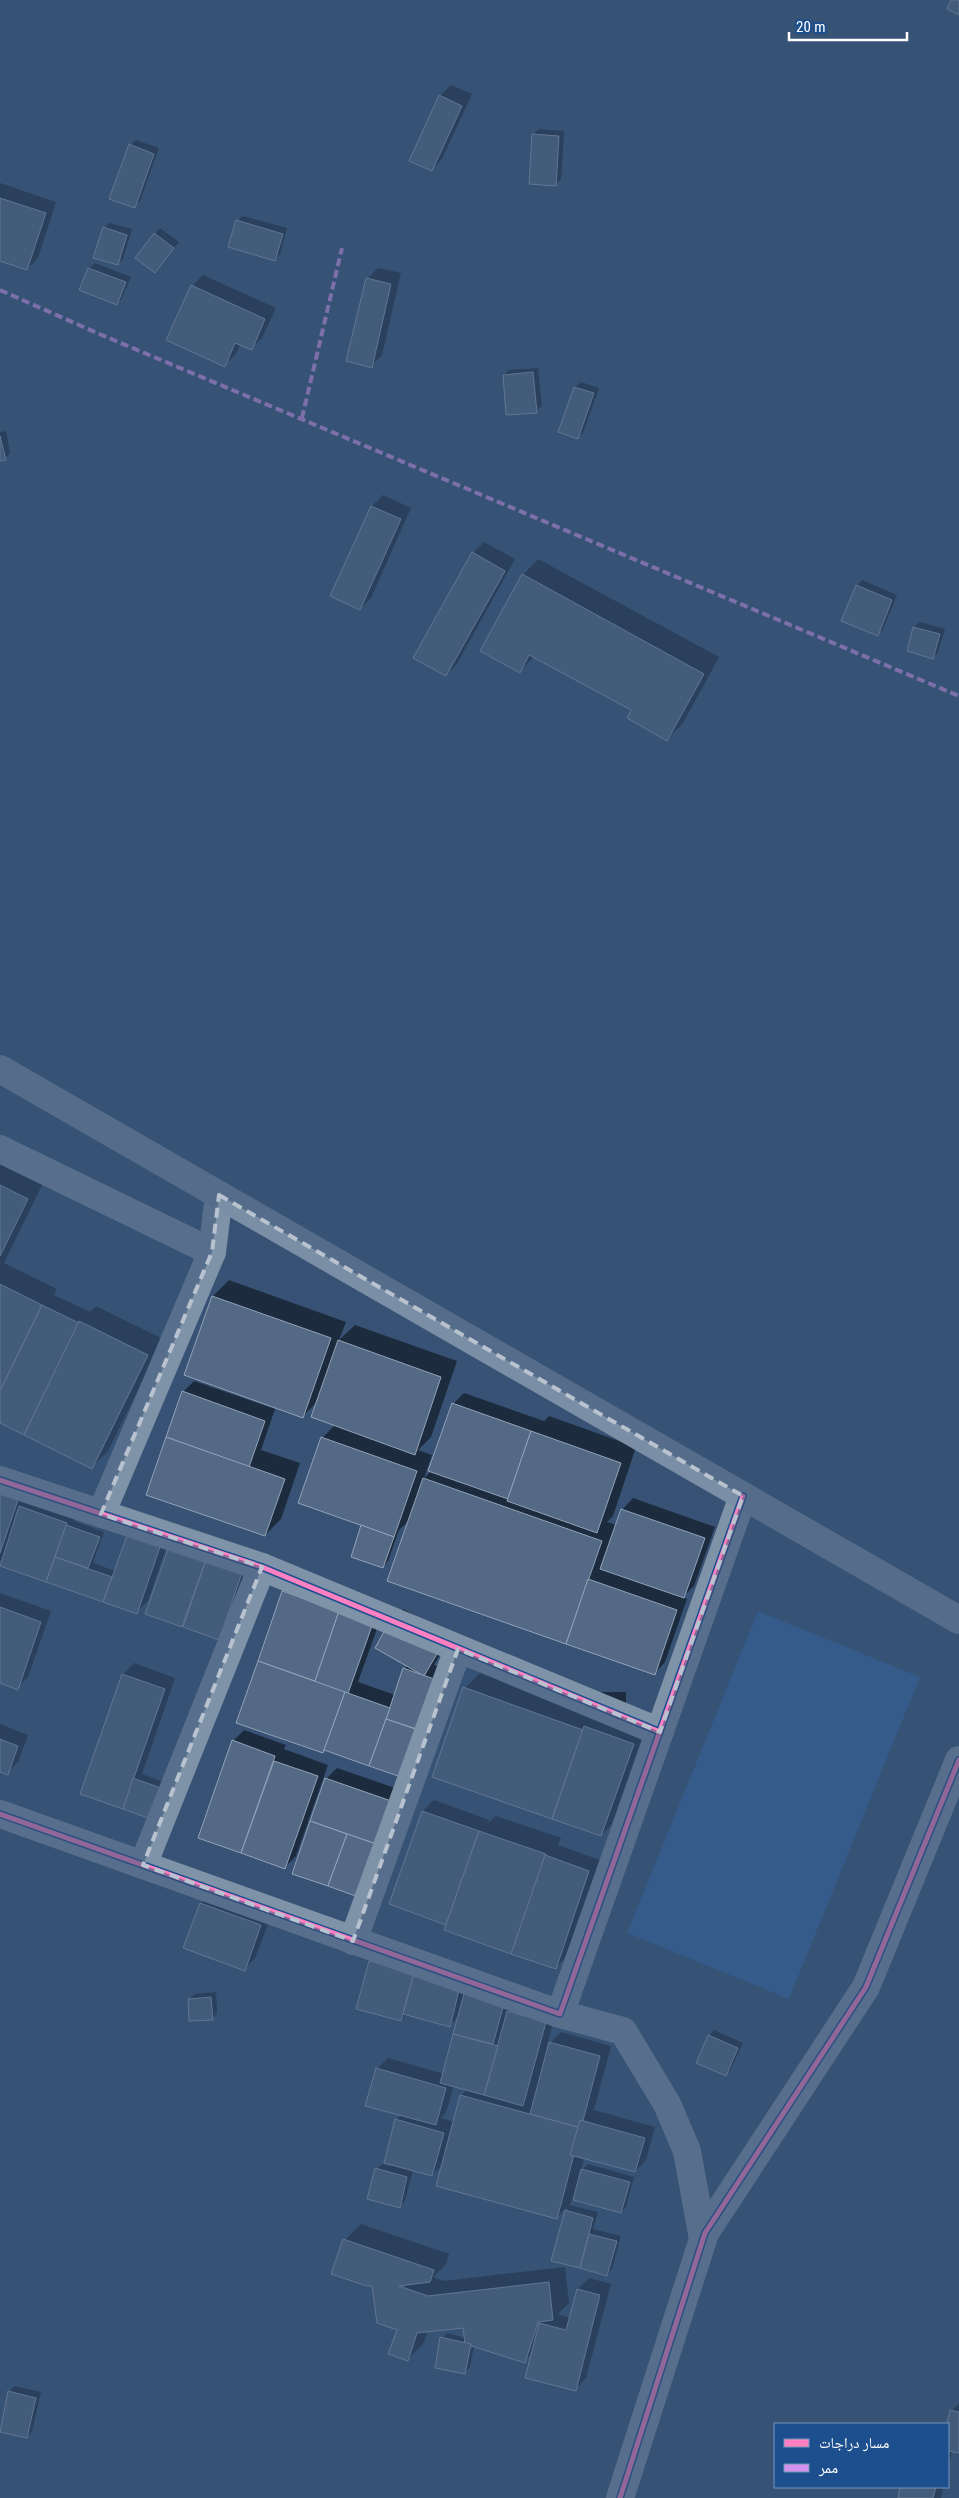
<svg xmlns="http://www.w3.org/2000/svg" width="959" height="2498" font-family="'Roboto Condensed','Noto Naskh Arabic',sans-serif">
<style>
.green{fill:#3166a5}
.shadow{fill:#0007;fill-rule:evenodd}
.building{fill:#536985;stroke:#93a3b7}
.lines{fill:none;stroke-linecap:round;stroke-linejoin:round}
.minor{stroke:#7e92a8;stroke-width:28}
.secondary{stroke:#7a8ea5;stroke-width:28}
.quiet{stroke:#d193ec;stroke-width:4;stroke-dasharray:8 4;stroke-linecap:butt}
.cycleway-casing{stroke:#1d4f8f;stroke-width:8}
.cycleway{stroke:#ff80c0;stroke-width:5}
.marked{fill:none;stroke:#b9c2cf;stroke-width:4;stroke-dasharray:10 6;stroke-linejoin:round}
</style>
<rect width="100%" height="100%" fill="#375275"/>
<path class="green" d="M758,1611L920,1677L789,1999L627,1933Z"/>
<g class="shadow">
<path d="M451,85L472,94L442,159L431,170L440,96Z"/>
<path d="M539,129L564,131L561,179L556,184L533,135Z"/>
<path d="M136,140L159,148L140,201L134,207L130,145Z"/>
<path d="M0,183L56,202L38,258L27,269L0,260Z"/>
<path d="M243,216L287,228L280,254L275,260L237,221Z"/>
<path d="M109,223L132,229L123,259L117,264L104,228Z"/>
<path d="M160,228L179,242L155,271L137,258Z"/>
<path d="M95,263L131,277L122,298L117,304L81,290L89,268Z"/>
<path d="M378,268L401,273L382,355L371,366L367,279Z"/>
<path d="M203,275L276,308L262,338L251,349L240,344L236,354L224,365L192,286Z"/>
<path d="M538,368L542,406L536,411L504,375L509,370Z"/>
<path d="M581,382L599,388L583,433L578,438L560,431L575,387Z"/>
<path d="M6,431L10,453L5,459L0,460V432Z"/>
<path d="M383,495L411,508L371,598L360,609L332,596L372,506Z"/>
<path d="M484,542L515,559L457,664L446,675L473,553Z"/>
<path d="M538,559L719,657L683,723L667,739L632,710L534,657L520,671L523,575Z"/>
<path d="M862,580L897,595L883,629L878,634L857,586Z"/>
<path d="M920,622L945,629L938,652L933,657L908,650L914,627Z"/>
<path d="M0,1161L43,1183L4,1263L57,1289L54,1295L90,1312L96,1306L163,1339L108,1451L92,1467L0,1422Z"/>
<path d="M229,1280L346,1322L339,1340L355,1325L457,1361L431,1437L418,1450L432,1455L424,1478L431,1471L453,1404L464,1393L544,1421L549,1416L636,1447L613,1516L607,1522L617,1525L622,1510L633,1498L715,1527L694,1586L683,1597L687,1599L665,1662L654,1674L410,1520L399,1530L388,1561L383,1567L322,1438L335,1425L318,1401L303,1416L186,1374L213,1296Z"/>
<path d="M194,1381L275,1409L261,1450L300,1463L281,1519L265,1535L183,1392Z"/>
<path d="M0,1476L29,1486L23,1503L31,1495L77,1511L74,1521L104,1532L93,1563L115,1571L171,1533L148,1601L136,1612L0,1564L2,1559L0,1561Z"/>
<path d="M183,1531L255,1556L219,1638L147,1613Z"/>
<path d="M294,1581L383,1612L358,1682L395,1695L404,1669L408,1666L392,1620L403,1609L451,1636L434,1665L447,1669L407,1778L238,1722L283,1592Z"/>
<path d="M0,1593L51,1611L28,1677L17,1688L0,1682Z"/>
<path d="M134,1663L175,1678L142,1774L166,1783L156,1812L82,1794L123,1674Z"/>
<path d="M481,1672L591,1692H626V1717L644,1732L612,1824L601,1835L465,1688Z"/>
<path d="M0,1724L28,1735L18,1762L7,1773L0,1771Z"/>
<path d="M244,1730L286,1745L284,1749L328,1765L296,1856L285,1867L200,1837L233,1741Z"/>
<path d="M337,1768L404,1791L371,1885L293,1873L326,1779Z"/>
<path d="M434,1800L489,1820L487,1824L496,1816L561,1838L558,1845L600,1860L566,1957L555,1968L391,1904L423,1811Z"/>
<path d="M212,1892L272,1914L255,1958L244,1969L201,1903Z"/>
<path d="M382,1950L556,2011L547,2046L561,2032L611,2046L594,2110L655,2127L646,2160L635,2171L584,2158L581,2171L588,2164L634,2177L626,2207L621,2212L573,2199L569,2205L598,2212L593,2229L621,2236L612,2269L607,2274L553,2260L567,2207L556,2218L443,2164L432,2175L413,2170L405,2201L399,2207L376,2169L382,2164L391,2166L396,2120L402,2114L377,2069L388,2058L444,2074L460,2015L449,2025L407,2014L401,2020L358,2008L370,1961ZM454,2086L467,2089L461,2096L454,2122L441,2118L446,2112Z"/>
<path d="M216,1992L217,2013L212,2019L189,1999L195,1994Z"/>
<path d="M714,2030L743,2043L731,2069L726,2074L709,2036Z"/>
<path d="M361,2224L449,2254L446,2264L433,2277L444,2281L565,2267L569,2303L558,2314L571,2318L578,2289L589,2278L611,2284L586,2378L575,2390L532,2353L524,2361L474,2345L470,2367L464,2373L442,2338L447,2333L465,2338L464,2327L428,2331L423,2344L407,2360L398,2329L345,2240Z"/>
<path d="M14,2386L41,2392L32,2431L27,2437L9,2392Z"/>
<path d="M959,2403V2452L952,2451L948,2469V2428L952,2411Z"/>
<path d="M902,2487H943L941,2498H899Z"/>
</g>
<g class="building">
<path d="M951,0H959V15L947,9Z"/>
<path d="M439,95L462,106L432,171L409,161Z"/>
<path d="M532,134L559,136L556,186L529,184Z"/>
<path d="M129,144L154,154L135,208L109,199Z"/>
<path d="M0,198L46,213L27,270L0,261Z"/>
<path d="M236,220L283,234L275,261L228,247Z"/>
<path d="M103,227L127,235L118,265L93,258Z"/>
<path d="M154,233L174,248L155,273L135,258Z"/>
<path d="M88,268L126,282L117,305L79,290Z"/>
<path d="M366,278L391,284L372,368L346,361Z"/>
<path d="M191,285L265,319L252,350L235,343L225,367L166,340Z"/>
<path d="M533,372L537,413L506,415L503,375Z"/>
<path d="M574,387L594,393L578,439L558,432Z"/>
<path d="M0,436L6,460L0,461Z"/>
<path d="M371,506L401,519L360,610L330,596Z"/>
<path d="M472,552L505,571L446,676L413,658Z"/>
<path d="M522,574L704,674L667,741L627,718L631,710L529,655L520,673L480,651Z"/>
<path d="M856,585L892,600L878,636L841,621Z"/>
<path d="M913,627L940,634L933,659L907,651Z"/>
<path d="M0,1185L28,1199L0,1256Z"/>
<path d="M0,1284L42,1305L0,1391Z"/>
<path d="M212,1296L331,1338L303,1418L184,1375Z"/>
<path d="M42,1305L79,1323L24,1435L0,1423V1391Z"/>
<path d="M79,1321L148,1355L92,1469L24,1435Z"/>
<path d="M338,1340L441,1377L415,1455L311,1417Z"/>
<path d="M182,1391L265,1421L249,1467L166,1437Z"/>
<path d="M452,1403L531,1431L508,1499L428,1471Z"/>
<path d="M531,1431L621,1463L597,1533L507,1501Z"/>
<path d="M166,1437L285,1479L265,1536L146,1495Z"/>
<path d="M321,1437L417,1471L394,1537L298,1503Z"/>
<path d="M423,1478L602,1541L566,1644L387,1581Z"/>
<path d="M0,1491L19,1497L0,1553Z"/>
<path d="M19,1506L67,1523L46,1582L0,1566Z"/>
<path d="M621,1509L705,1538L684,1598L600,1569Z"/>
<path d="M66,1525L100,1537L88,1568L55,1557Z"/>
<path d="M361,1525L394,1537L383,1568L351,1557Z"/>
<path d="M128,1533L161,1544L137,1614L103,1602Z"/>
<path d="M171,1541L208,1554L182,1627L145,1614Z"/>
<path d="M208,1554L244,1567L219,1640L183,1627Z"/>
<path d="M55,1557L112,1577L103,1602L46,1582Z"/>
<path d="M588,1579L677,1610L655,1675L566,1644Z"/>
<path d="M282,1591L339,1611L315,1681L258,1661Z"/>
<path d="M0,1607L41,1622L18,1690L0,1683Z"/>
<path d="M339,1611L373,1623L346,1699L313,1687Z"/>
<path d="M391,1619L441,1647L424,1676L375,1648Z"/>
<path d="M258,1661L345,1692L323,1753L236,1723Z"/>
<path d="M403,1668L437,1680L420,1730L386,1719Z"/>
<path d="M122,1674L165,1689L123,1809L80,1794Z"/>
<path d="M463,1687L583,1730L552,1819L432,1777Z"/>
<path d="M345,1692L390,1708L369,1766L324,1750Z"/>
<path d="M386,1719L424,1732L407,1779L369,1766Z"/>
<path d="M584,1726L634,1744L601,1836L552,1819Z"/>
<path d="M0,1739L18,1746L8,1775L0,1772Z"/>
<path d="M232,1740L275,1756L241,1853L198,1838Z"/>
<path d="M274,1761L318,1776L285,1869L241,1853Z"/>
<path d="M133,1778L161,1788L151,1819L123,1809Z"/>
<path d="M325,1778L394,1802L379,1845L310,1821Z"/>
<path d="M422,1811L479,1831L446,1925L389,1904Z"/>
<path d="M310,1821L347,1834L328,1886L292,1874Z"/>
<path d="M479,1831L546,1854L511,1954L444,1930Z"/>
<path d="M347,1834L379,1845L361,1898L328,1886Z"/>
<path d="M545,1855L589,1871L556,1969L511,1954Z"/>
<path d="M200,1903L261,1925L245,1971L183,1948Z"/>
<path d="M369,1961L414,1973L401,2021L356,2009Z"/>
<path d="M414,1973L460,1986L450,2027L403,2014Z"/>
<path d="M465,1990L505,2000L493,2044L453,2034Z"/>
<path d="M211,1997L213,2020L189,2021L188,1999Z"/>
<path d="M507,2011L546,2022L523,2106L484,2095Z"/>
<path d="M453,2034L498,2046L484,2095L440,2083Z"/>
<path d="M708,2035L738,2048L726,2076L696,2063Z"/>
<path d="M549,2042L600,2056L581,2128L530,2114Z"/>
<path d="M376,2068L446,2088L436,2125L365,2106Z"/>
<path d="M460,2095L581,2128L557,2219L436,2186Z"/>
<path d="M395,2119L444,2133L432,2176L384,2163Z"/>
<path d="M580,2120L645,2138L635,2172L570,2155Z"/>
<path d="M375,2168L407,2177L400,2208L367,2199Z"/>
<path d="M581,2169L630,2182L621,2213L573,2200Z"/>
<path d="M565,2210L593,2218L580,2268L551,2261Z"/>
<path d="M589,2234L617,2241L607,2276L580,2268Z"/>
<path d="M343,2239L434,2270L430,2282L399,2286L428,2296L549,2282L553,2320L538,2322L525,2363L465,2344L463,2328L417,2333L408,2361L388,2354L397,2330L377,2323L372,2286H367L331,2274Z"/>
<path d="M577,2289L600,2295L576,2391L525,2378L539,2323L566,2330Z"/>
<path d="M440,2337L471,2344L465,2374L435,2368Z"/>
<path d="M8,2391L36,2398L27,2438L0,2432Z"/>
<path d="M950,2410L959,2412V2453L948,2451L947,2424Z"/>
<path d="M900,2487H936L933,2498H898Z"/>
</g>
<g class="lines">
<g class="minor">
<path d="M0,1149L212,1252"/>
<path d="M0,1480L262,1567L660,1732"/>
<path d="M101,1514L212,1252L219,1195"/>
<path d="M0,1814L560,2014L743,1496"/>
<path d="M143,1865L262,1567"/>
<path d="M353,1941L458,1649"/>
<path d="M560,2014L623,2031L667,2104L687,2151L703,2239"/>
<path d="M620,2498L705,2233L866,1987L959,1760"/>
</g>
<path class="secondary" d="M0,1069L959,1620"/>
<g class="quiet">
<path d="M0,290L97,333L959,696"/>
<path d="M302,418L342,248"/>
</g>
<g class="cycleway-casing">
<g id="cycleway">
<path d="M0,1480L262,1567L660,1732"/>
<path d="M0,1814L560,2014L743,1496"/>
<path d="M620,2498L705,2233L866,1987L959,1760"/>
</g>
</g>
<use href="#cycleway" class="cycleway"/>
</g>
<path d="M0 0H959V2498H0ZM219,1195L743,1496L660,1732L458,1649L353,1941L143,1865L262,1567L101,1514L212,1252Z" fill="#375275" fill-opacity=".55" fill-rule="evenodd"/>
<path class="marked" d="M219,1195L743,1496L660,1732L458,1649L353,1941L143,1865L262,1567L101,1514L212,1252Z"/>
<rect x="774" y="2423" width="175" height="65" fill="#1d4f8f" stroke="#7795bc"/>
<rect x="784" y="2439" width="25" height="8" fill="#ff80c0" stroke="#7795bc"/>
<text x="819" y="2448" font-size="15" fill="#ffffff">مسار دراجات</text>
<rect x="784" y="2464" width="25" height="8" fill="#d193ec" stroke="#7795bc"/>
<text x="819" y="2473" font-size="15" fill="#ffffff">ممر</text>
<path d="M789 32v8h118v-8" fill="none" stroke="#ffffff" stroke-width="2.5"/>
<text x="796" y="32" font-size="15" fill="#ffffff" stroke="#1d4f8f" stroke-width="4" paint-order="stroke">20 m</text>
</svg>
